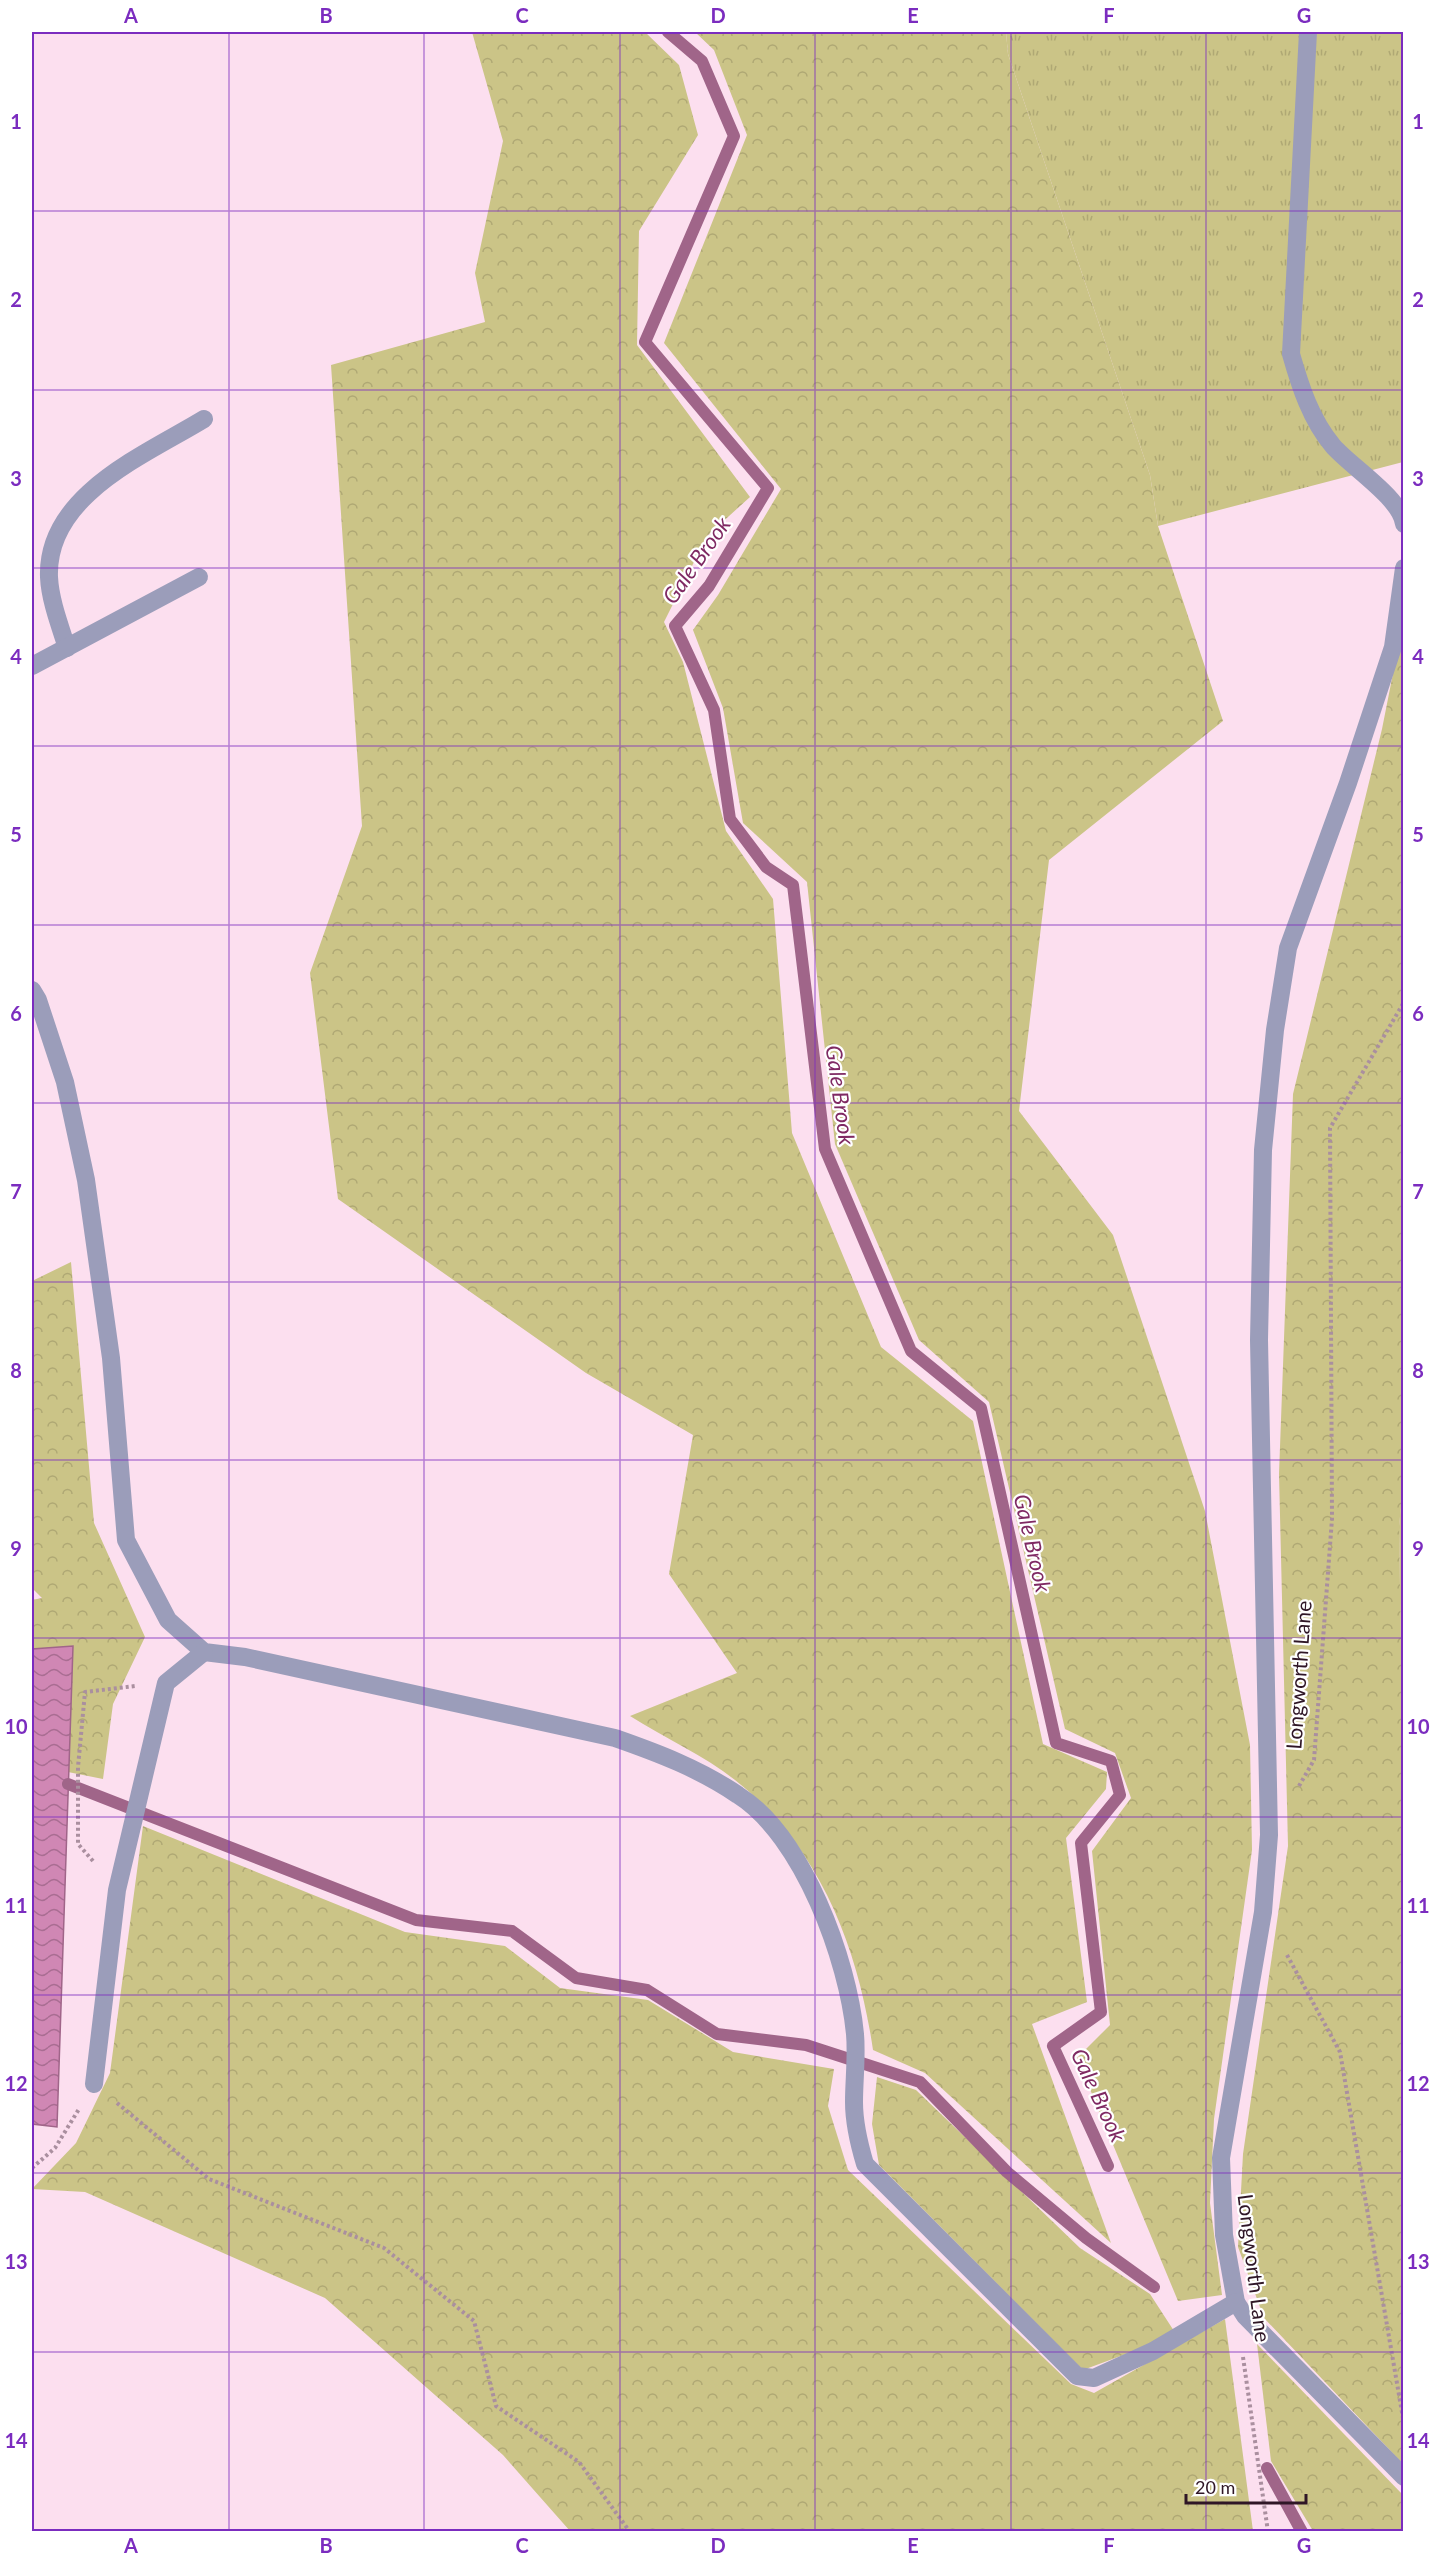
<svg xmlns="http://www.w3.org/2000/svg" width="1435" height="2563" font-family="Lato,sans-serif">
<style>
.grass{fill:url(#grass-tufts)}
.forest{fill:url(#forest-crowns)}
.water{fill:url(#water-waves);stroke:#a06589;stroke-width:1.5}
.lines{fill:none;stroke-linecap:round;stroke-linejoin:round}
.stream{stroke:#a06589;stroke-width:12}
.path{stroke:#aa8f9f;stroke-width:4;stroke-dasharray:3 3;stroke-linecap:butt}
.minor{stroke:#9b9dba;stroke-width:18}
.grid{fill:none;stroke:#7b2cbf;stroke-width:1.5;stroke-opacity:0.55}
.labels{text-anchor:middle;dominant-baseline:central;stroke-width:4.5;stroke-linejoin:round;paint-order:stroke}
.street-label{font-size:21px;fill:#2f1626;stroke:#fff}
.water-label{font-size:22px;font-style:italic;fill:#7f2963;stroke:#fff}
.neatline{fill:none;stroke:#7b2cbf;stroke-width:2}
.grid-label{font-size:20px;text-anchor:middle;font-weight:bold;fill:#7b2cbf}
</style>
<defs>
<pattern id="grass-tufts" width="24" height="20" patternUnits="userSpaceOnUse" patternTransform="scale(1.5)"><rect width="24" height="20" fill="#cbc487"/><path d="M3 7l-1-3M5 7V3M7 7l1-3M15 17l-1-3M17 17v-4M19 17l1-3" fill="none" stroke="#afa874"/></pattern>
<pattern id="forest-crowns" width="20" height="18" patternUnits="userSpaceOnUse" patternTransform="scale(1.5)"><rect width="20" height="18" fill="#cbc487"/><path d="M2 6a3 3 0 1 1 6 0M12 15a3 3 0 1 1 6 0" fill="none" stroke="#afa874"/></pattern>
<pattern id="water-waves" width="16" height="10" patternUnits="userSpaceOnUse" patternTransform="scale(1.5)"><rect width="16" height="10" fill="#d087b4"/><path d="M0 5q4-4 8 0t8 0" fill="none" stroke="#a96d92"/></pattern>
</defs>
<rect width="100%" height="100%" fill="#fcdfef"/>
<g class="grass">
<path d="M1006,32H1403V462L1158,526L1150,475L1008,54Z"/>
<path d="M1403,1480V1829L1399,1526Z"/>
</g>
<g class="forest">
<path d="M472,32H645L679,65L698,135L639,231L637,345L750,497L707,536L664,622L683,662L726,831L773,899L792,1133L881,1347L973,1421L1043,1744L1107,1772L1106,1789L1066,1838L1087,2002L1032,2024L1111,2243L925,2073L873,2050C858,1947 820,1847 735,1780C705,1756 663,1737 630,1716L737,1673L669,1574L693,1435L586,1373L338,1199L310,973L362,826L331,365L485,322L475,273L503,141Z"/>
<path d="M695,32H1006L1008,54L1150,475L1158,526L1223,721L1049,860L1019,1111L1113,1235L1205,1511L1250,1745L1252,1850L1214,2119L1210,2203L1222,2295L1178,2301L1077,2058L1110,2025L1092,1851L1131,1798L1115,1753L1065,1729L989,1402L919,1340L835,1144L807,882L743,823L723,708L693,630L718,595L781,489L664,343L747,135L714,50Z"/>
<path d="M1403,623L1404,1480L1399,1526L1404,1829L1403,2464L1264,2318L1238,2247L1243,2154L1288,1846L1279,1474L1293,1094L1382,729Z"/>
<path d="M71,1262L94,1523L145,1637L113,1704L103,1779L68,1772L73,1647L32,1649V1600L42,1598L32,1588V1281Z"/>
<path d="M143,1826L405,1932L505,1946L560,1988L648,2000L733,2052L834,2069L828,2106L848,2170L1071,2384L1094,2393L1225,2319L1253,2531H570L503,2455L325,2298L85,2192L32,2189L76,2143L110,2073Z"/>
<path d="M877,2077L916,2090L1080,2248L1150,2294L1174,2331L1145,2347L1083,2370L879,2165L872,2124Z"/>
<path d="M1257,2344L1403,2495V2531H1313L1271,2461Z"/>
</g>
<path class="water" d="M73,1646L57,2127L32,2124V1649Z"/>
<g class="lines">
<g class="stream">
<path d="M668,32L702,61L734,136L645,342L768,488L709,586L675,626L714,710L730,819L766,867L793,885L825,1149L911,1351L981,1408L1056,1743L1111,1761L1120,1795L1081,1843L1101,2012L1053,2046L1108,2166"/>
<path d="M68,1784L416,1920L512,1931L576,1978L647,1990L717,2034L806,2045L920,2082L1007,2172L1086,2238L1154,2287"/>
<path d="M1267,2468L1302,2532"/>
</g>
<g class="path">
<path d="M1299,1786L1314,1760L1332,1519L1330,1128L1404,1002"/>
<path d="M93,1861L78,1844V1767L85,1692L135,1686"/>
<path d="M1287,1955L1340,2052L1404,2424"/>
<path d="M117,2103L209,2179L384,2248L474,2321L496,2406L579,2462L630,2532"/>
<path d="M32,2168L55,2148L79,2109"/>
<path d="M1243,2357L1268,2532"/>
</g>
<g class="minor">
<path d="M1308,32L1291,354C1300,386 1311,420 1333,446C1350,466 1401,498 1404,524"/>
<path d="M1404,568L1393,647L1348,783L1288,948L1275,1030L1263,1150L1259,1340L1269,1835L1263,1912L1221,2158L1224,2235L1236,2302L1245,2316L1404,2477"/>
<path d="M67,648C60,626 50,600 49,577C46,495 145,455 204,419"/>
<path d="M32,666L199,577"/>
<path d="M32,990L38,1000L65,1082L86,1180L111,1358L126,1540L168,1620L204,1652L245,1657L615,1738C658,1753 700,1769 738,1795C803,1836 848,1960 855,2034C857,2056 854,2080 854,2102C854,2123 859,2144 865,2164L1077,2376L1094,2378L1153,2351L1236,2302"/>
<path d="M94,2084L117,1890L166,1683L204,1652"/>
</g>
</g>
<path class="grid" d="M229,32V2532M424,32V2532M620,32V2532M815,32V2532M1011,32V2532M1206,32V2532M32,211H1404M32,390H1404M32,568H1404M32,746H1404M32,925H1404M32,1103H1404M32,1282H1404M32,1460H1404M32,1638H1404M32,1817H1404M32,1995H1404M32,2173H1404M32,2352H1404"/>
<g class="labels">
<g class="street-label">
<text transform="translate(1298 1675) rotate(-86)">Longworth Lane</text>
<text transform="translate(1255 2268) rotate(83)">Longworth Lane</text>
</g>
<g class="water-label">
<text transform="translate(696 560) rotate(-55)">Gale Brook</text>
<text transform="translate(841 1095) rotate(82)">Gale Brook</text>
<text transform="translate(1033 1543) rotate(77)">Gale Brook</text>
<text transform="translate(1099 2095) rotate(65)">Gale Brook</text>
</g>
</g>
<rect width="1435" height="2563" fill="none" stroke="#ffffff" stroke-width="66"/>
<path d="M1186 2494v9h120v-9" fill="none" stroke="#2f1626" stroke-width="3"/>
<text x="1195" y="2494" font-size="18" fill="#2f1626" stroke="#ffffff" stroke-width="4.5" paint-order="stroke">20 m</text>
<rect x="33" y="33" width="1369" height="2497" class="neatline"/>
<g class="grid-label">
<text x="131" y="23">A</text>
<text x="326" y="23">B</text>
<text x="522" y="23">C</text>
<text x="718" y="23">D</text>
<text x="913" y="23">E</text>
<text x="1109" y="23">F</text>
<text x="1304" y="23">G</text>
<text x="16" y="129">1</text>
<text x="1418" y="129">1</text>
<text x="16" y="307">2</text>
<text x="1418" y="307">2</text>
<text x="16" y="486">3</text>
<text x="1418" y="486">3</text>
<text x="16" y="664">4</text>
<text x="1418" y="664">4</text>
<text x="16" y="842">5</text>
<text x="1418" y="842">5</text>
<text x="16" y="1021">6</text>
<text x="1418" y="1021">6</text>
<text x="16" y="1199">7</text>
<text x="1418" y="1199">7</text>
<text x="16" y="1378">8</text>
<text x="1418" y="1378">8</text>
<text x="16" y="1556">9</text>
<text x="1418" y="1556">9</text>
<text x="16" y="1734">10</text>
<text x="1418" y="1734">10</text>
<text x="16" y="1913">11</text>
<text x="1418" y="1913">11</text>
<text x="16" y="2091">12</text>
<text x="1418" y="2091">12</text>
<text x="16" y="2269">13</text>
<text x="1418" y="2269">13</text>
<text x="16" y="2448">14</text>
<text x="1418" y="2448">14</text>
<text x="131" y="2553">A</text>
<text x="326" y="2553">B</text>
<text x="522" y="2553">C</text>
<text x="718" y="2553">D</text>
<text x="913" y="2553">E</text>
<text x="1109" y="2553">F</text>
<text x="1304" y="2553">G</text>
</g>
</svg>
